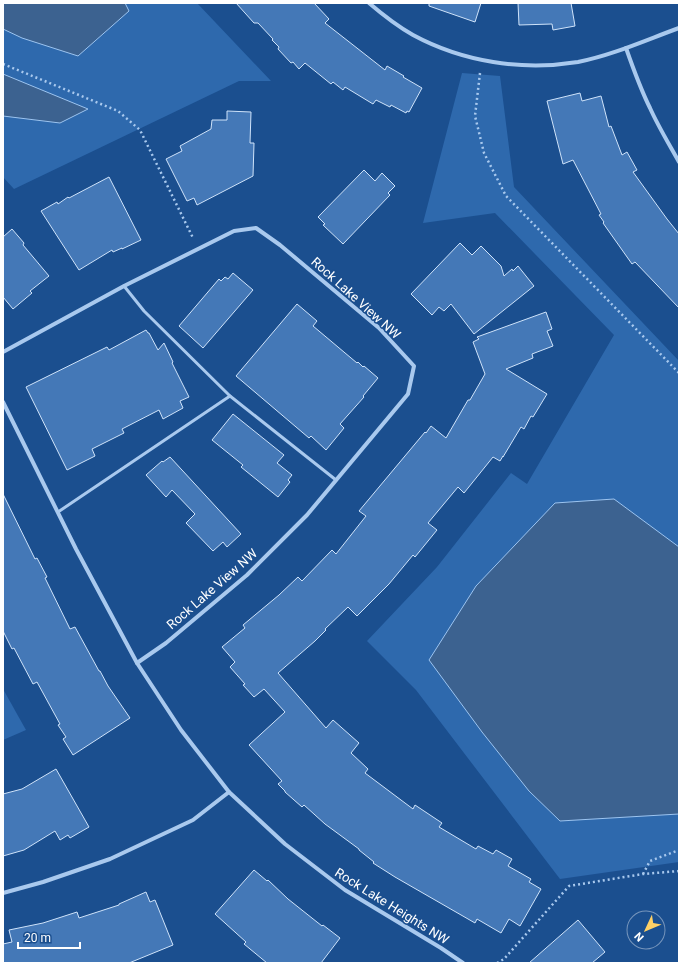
<svg xmlns="http://www.w3.org/2000/svg" width="682" height="966" font-family="Roboto,sans-serif">
<style>
.green{fill:#2e69ad}
.water{fill:#3c6290;stroke:#9cc4f0}
.building{fill:#4478b7;stroke:#cfe3fa}
.lines{fill:none;stroke-linecap:round;stroke-linejoin:round}
.path{stroke:#a9c9ee;stroke-width:2.5;stroke-dasharray:2 3;stroke-linecap:butt}
.service{stroke:#a9c9ee;stroke-width:3}
.minor{stroke:#a9c9ee;stroke-width:4}
.labels{text-anchor:middle;dominant-baseline:central;stroke-width:3;stroke-linejoin:round;paint-order:stroke}
.street-label{font-size:13px;fill:#fff;stroke:#1b4f8f}
</style>
<rect width="100%" height="100%" fill="#1b4f8f"/>
<g class="green">
<path d="M3,3H197L271,81H239L14,189L3,177Z"/>
<path d="M462,73L500,76L514,187L679,361V862L560,879L416,690L367,641L437,567L511,473L527,484L614,335L495,213L423,223Z"/>
<path d="M3,689L26,730L3,740Z"/>
</g>
<g class="water">
<path d="M3,3H125L129,11L78,56L22,38L3,29Z"/>
<path d="M3,74L88,109L60,123L3,116Z"/>
<path d="M614,499L679,547V814L560,821L529,791L482,732L429,660L476,586L555,503Z"/>
</g>
<g class="building">
<path d="M236,3H314L329,19L325,23L385,70L387,66L404,76L403,77L422,88L409,112L407,111L406,113L391,105L390,107L376,100L373,104L345,87L343,90L333,82L331,84L305,63L299,69L293,62L291,63L278,49L279,47L272,40L273,39L258,23H254Z"/>
<path d="M429,3H481L475,22L429,6Z"/>
<path d="M518,3H571L575,26L553,30L552,24L519,25Z"/>
<path d="M580,93L582,101L601,96L609,127L611,126L622,155L627,152L637,170L633,172L667,219L679,234V308L635,262L632,264L603,223L604,222L599,215L601,214L573,160L563,164L547,101Z"/>
<path d="M227,111L251,112L250,143H254L253,176L197,205L194,198L187,201L166,159L182,151L180,146L211,129L212,120H227Z"/>
<path d="M364,170L375,181L382,173L395,186L388,193L390,195L343,244L323,225L325,224L318,217Z"/>
<path d="M109,177L141,240L122,249V248L113,252L112,250L79,270L41,211L57,202L58,204L68,197L69,198Z"/>
<path d="M12,229L24,243L23,245L49,276L30,291L32,293L13,309L3,297V237Z"/>
<path d="M460,243L472,255L481,246L501,266L504,276L512,269L513,271L518,266L534,286L474,334L451,304L444,311L439,307L432,315L411,294Z"/>
<path d="M233,273L253,290L203,348L179,326L219,279L221,281L225,277L228,279Z"/>
<path d="M297,304L317,321L313,326L357,363L358,362L363,367L364,366L378,378L363,396L364,397L340,424L344,428L326,450L311,436L309,438L236,376Z"/>
<path d="M546,312L552,329L547,331L553,346L532,354L533,358L506,369L547,394L533,417L531,416L524,429L521,427L503,457V456L500,461L493,457L464,493L458,487L428,523L437,530L415,557L413,555L389,584L357,616L348,607L325,629L326,630L315,641L278,673L326,728L333,720L359,743L351,753L368,769L365,773L413,809L415,805L442,823L439,827L476,849L478,846L493,854L496,850L512,859L508,866L531,879L529,882L541,889L520,926L509,919L501,933L477,919L475,923L395,877L373,863L374,862L359,850V849L325,824L304,805L302,807L285,792V791L278,784L282,781L249,745L285,712L264,689L254,697L243,685L245,684L230,667L235,662L222,647L245,628L243,625L279,595L298,577L302,581L332,550L336,554L366,516L359,511L425,432L426,433L431,426L446,438L468,400H470L485,374L473,342L479,339L477,337Z"/>
<path d="M146,330L148,333H149L158,350L164,343L173,362L172,363L189,397L180,401L183,408L163,419L159,410L122,429L124,433L92,449L95,456L67,470L26,387L107,347L109,350Z"/>
<path d="M233,414L284,455L277,463L292,475L288,480L290,482L278,497L241,467L243,465L212,440Z"/>
<path d="M170,457L241,534L227,547L223,542L213,551L186,523L195,514L172,490L166,497L146,475L162,461L163,462Z"/>
<path d="M3,494L35,559L37,558L47,577L45,578L70,629L75,627L99,671H100L108,686L130,718L73,755L63,739L66,737L58,725L60,724L37,682L33,684L14,648L12,649L3,631Z"/>
<path d="M56,769L89,827L70,838L68,835L60,840L55,831L24,850L3,856V794L22,789Z"/>
<path d="M254,870L267,881L268,880L288,899L322,926L323,925L340,938L321,963H267L244,944L246,942L215,914Z"/>
<path d="M146,892L150,902L155,900L173,945L129,963H3V944L12,942L9,930L43,923L77,912L79,918L119,905V904Z"/>
<path d="M578,920L605,952L592,963H529Z"/>
</g>
<g class="lines">
<g class="path">
<path d="M3,64L118,111L140,130L193,238"/>
<path d="M480,73L475,116L484,153L506,196L679,373"/>
<path d="M643,874L650,861L679,850"/>
<path d="M497,963L504,959L569,886L643,874L679,871"/>
</g>
<g class="service">
<path d="M124,286L144,311L230,396L336,480"/>
<path d="M58,512L230,396"/>
</g>
<g class="minor">
<path d="M369,3C383,15 397,26 413,35C463,62 522,71 578,62C613,55 646,40 679,28"/>
<path d="M626,48C633,68 640,88 650,108C658,126 669,144 679,162"/>
<path d="M3,352L124,286L234,231L256,228L280,245L379,328L414,366L408,394L307,515L247,575L166,643L137,663"/>
<path d="M3,402L76,549L137,663L181,730L229,792L285,844L345,890L441,948L463,963"/>
<path d="M3,893L43,882L110,859L193,820L229,792"/>
</g>
</g>
<g class="labels">
<g class="street-label">
<text transform="translate(356 298) rotate(42)">Rock Lake View NW</text>
<text transform="translate(212 589) rotate(-41)">Rock Lake View NW</text>
<text transform="translate(392 906) rotate(32)">Rock Lake Heights NW</text>
</g>
</g>
<rect width="682" height="966" fill="none" stroke="#ffffff" stroke-width="8"/>
<g transform="translate(646 930) rotate(226)"><circle r="19" fill="#1b4f8f" stroke="#7695bc"/>
<path d="M0-3L7 15L0 10L-7 15Z" fill="#ffd166"/>
<text y="-6" font-size="11" font-weight="bold" text-anchor="middle" fill="#ffffff">N</text>
</g>
<path d="M18 942v6h62v-6" fill="none" stroke="#ffffff" stroke-width="2"/>
<text x="24" y="942" font-size="12" fill="#ffffff" stroke="#1b4f8f" stroke-width="3" paint-order="stroke">20 m</text>
</svg>
